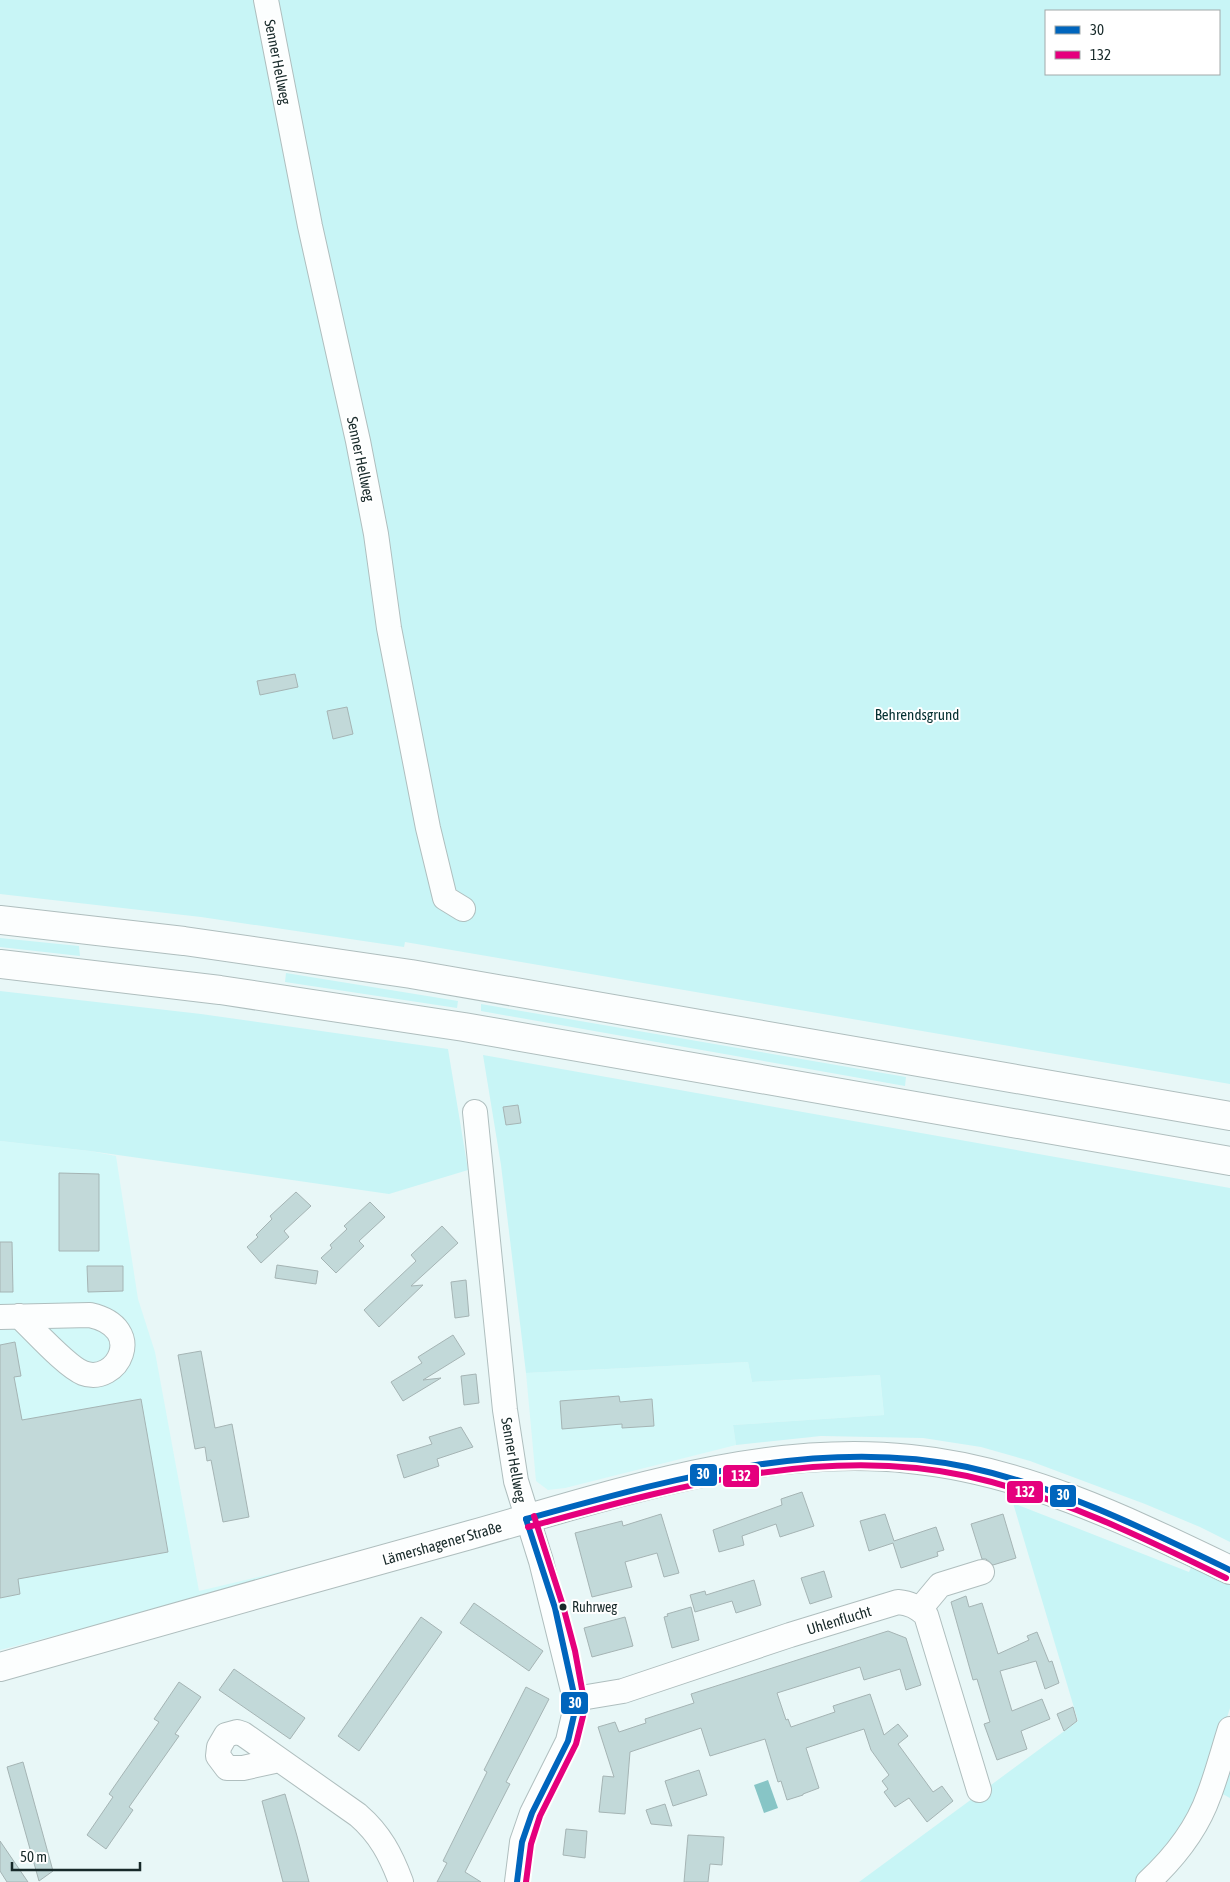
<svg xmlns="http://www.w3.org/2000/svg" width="1230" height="1882" font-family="'Asap Condensed',sans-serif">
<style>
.built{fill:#d3f9f9}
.green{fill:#c8f5f6;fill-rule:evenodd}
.water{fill:#87c5c6}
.building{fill:#c2d9d9;stroke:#a5b4b4}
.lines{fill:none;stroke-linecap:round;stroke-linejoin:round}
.minor-casing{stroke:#afbebe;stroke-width:26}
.major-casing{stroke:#afbebe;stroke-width:30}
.highway-casing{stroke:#afbebe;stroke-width:30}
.minor{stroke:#fcfefe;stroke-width:24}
.major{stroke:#fcfefe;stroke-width:28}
.highway{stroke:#fcfefe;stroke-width:28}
.bus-1-casing{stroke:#fff;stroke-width:10}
.bus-2-casing{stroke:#fff;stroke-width:10}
.bus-1{stroke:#0065bd;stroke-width:6}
.bus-2{stroke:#e5007d;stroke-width:6}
.bus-dot{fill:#172929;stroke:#fff;stroke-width:2}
.labels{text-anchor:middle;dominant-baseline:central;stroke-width:4;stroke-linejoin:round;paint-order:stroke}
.bus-label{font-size:14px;fill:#172929;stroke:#fff;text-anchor:start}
.street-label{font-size:15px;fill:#172929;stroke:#fff}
.park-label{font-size:15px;fill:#053031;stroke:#fff}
.line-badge{stroke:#fff;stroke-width:2}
.badge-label{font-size:14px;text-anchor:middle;font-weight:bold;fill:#fff}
</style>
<rect width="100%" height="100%" fill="#e8f7f7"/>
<g class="built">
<path d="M0,1141L90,1151L116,1156L138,1299L155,1352L199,1591L348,1556L246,1586L0,1650Z"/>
<path d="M748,1362L752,1382L880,1375L884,1415L733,1425L736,1445L565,1488L548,1490L536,1481L526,1373Z"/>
</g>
<g class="green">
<path d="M0,0H1230V1084L405,942L404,947L201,917L0,894ZM1046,11H1219V74H1046Z"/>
<path d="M0,938L79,946L80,956L0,947Z"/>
<path d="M286,973L458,1001L457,1008L285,982Z"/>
<path d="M0,991L201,1014L448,1049L468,1170L389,1194L90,1151L0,1141Z"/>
<path d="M481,1004L906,1077L905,1086L481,1011Z"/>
<path d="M483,1055L1230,1188V1542L1200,1527L1145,1504L1030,1461L981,1447L923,1438L821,1436L736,1445L733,1425L884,1415L880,1375L752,1382L748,1362L526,1373L501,1165Z"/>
<path d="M1013,1503L1189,1572L1193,1563L1230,1580V1708L1207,1781L1189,1824L1142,1882H859L1078,1721Z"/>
<path d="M1230,1750V1798L1217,1791Z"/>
</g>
<path class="water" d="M768,1780L778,1808L764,1813L754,1785Z"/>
<g class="building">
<path d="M295,674L298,687L260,695L257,681Z"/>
<path d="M347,707L353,734L333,739L327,711Z"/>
<path d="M518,1105L521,1123L506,1125L503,1107Z"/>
<path d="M59,1173L99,1174V1251H59Z"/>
<path d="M296,1192L311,1206L284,1231L289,1237L261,1263L247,1247L258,1237L256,1235L272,1219L270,1216Z"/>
<path d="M370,1202L385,1217L359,1241L364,1246L336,1273L321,1258L332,1248L330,1245L347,1229L344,1226Z"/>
<path d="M442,1226L458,1243L411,1286L423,1285L379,1327L364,1310L416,1261L411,1255Z"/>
<path d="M0,1242H12L13,1292H0Z"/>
<path d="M277,1265L318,1271L316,1284L275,1278Z"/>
<path d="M87,1266H123V1291L88,1292Z"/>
<path d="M466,1280L469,1316L455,1318L451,1282Z"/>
<path d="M453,1335L465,1354L423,1380L441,1378L403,1401L391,1382L422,1363L418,1357Z"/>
<path d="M15,1342L21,1376L14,1377L22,1420L141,1399L168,1552L18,1579L20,1594L0,1598V1345Z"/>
<path d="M201,1351L215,1428L232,1424L249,1517L223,1522L211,1460L207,1461L205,1447L195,1449L178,1355Z"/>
<path d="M476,1374L479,1403L464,1405L461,1376Z"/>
<path d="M619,1396L620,1402L652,1399L654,1426L622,1428V1424L562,1429L560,1401Z"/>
<path d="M461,1427L473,1447L437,1459L439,1466L404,1478L397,1455L432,1444L429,1437Z"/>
<path d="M802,1492L814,1526L780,1537L776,1524L742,1536L744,1545L719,1552L713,1530L782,1505L781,1499Z"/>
<path d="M661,1514L679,1573L664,1577L657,1553L625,1562L632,1587L592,1597L575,1533L622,1521L623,1526Z"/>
<path d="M885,1514L894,1541L936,1527L944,1550L937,1552L938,1556L901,1568L893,1543L869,1551L860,1521Z"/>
<path d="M1003,1514L1016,1558L993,1565L986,1559H982L971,1524Z"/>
<path d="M824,1571L832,1597L810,1604L801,1578Z"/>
<path d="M754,1580L761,1605L736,1613L732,1601L695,1612L690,1595L705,1591L706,1595Z"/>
<path d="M966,1596L969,1607L982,1603L998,1654L1029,1640L1027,1636L1037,1632L1049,1662L1052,1661L1059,1683L1045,1689L1036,1661L1000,1671L1012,1711L1042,1699L1050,1719L1021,1731L1027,1749L997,1760L984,1724L990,1722L977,1679L973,1680L951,1602Z"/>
<path d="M474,1603L543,1651L529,1671L460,1623Z"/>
<path d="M691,1607L699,1640L672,1648L664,1617L668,1616L667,1614Z"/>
<path d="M421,1617L442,1632L359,1751L338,1736Z"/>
<path d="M625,1617L633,1646L592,1657L584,1628Z"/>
<path d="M888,1631L906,1638L921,1685L906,1690L900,1669L864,1680L860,1667L777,1693L786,1720L788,1719L791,1727L835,1712L833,1706L870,1694L884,1735L898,1724L908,1736L898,1744L933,1792L942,1786L953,1801L927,1822L909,1798L895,1807L884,1792L888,1789L882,1781L889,1775L871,1750L864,1729L806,1748L819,1788L803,1794V1795L787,1800L781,1781L778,1782L765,1739L710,1756L701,1728L630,1752L625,1814L599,1812L603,1776L614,1777L598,1727L615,1722L619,1732L646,1723L645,1719L694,1703L691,1694Z"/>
<path d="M234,1669L305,1718L290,1739L219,1690Z"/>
<path d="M179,1682L201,1697L175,1734L179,1736L129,1807L133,1810L106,1849L87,1835L113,1797L109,1794L159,1722L154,1719Z"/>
<path d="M526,1687L549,1699L506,1782L510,1784L465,1872L481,1882H437L447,1863L443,1861L487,1772L484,1770Z"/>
<path d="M1073,1707L1077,1721L1064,1731L1057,1714Z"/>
<path d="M23,1762L53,1871L39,1881L7,1767Z"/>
<path d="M699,1770L707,1795L673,1806L665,1781Z"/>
<path d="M285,1794L297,1836L309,1882H283L262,1801Z"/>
<path d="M665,1804L672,1826L651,1824L646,1810Z"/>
<path d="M566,1829L587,1831L585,1858L563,1855Z"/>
<path d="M688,1835L724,1837L722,1865L710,1864L708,1882H684Z"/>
<path d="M0,1841L28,1882H7L0,1871Z"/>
</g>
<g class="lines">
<g class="minor-casing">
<g id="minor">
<path d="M266,0L310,226L358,441L376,534L389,628L428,828L445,898L463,909"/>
<path d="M475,1112L505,1410L516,1481L541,1561L575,1699L574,1715L568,1741L532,1813L522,1842L517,1882"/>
<path d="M0,1317L90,1315C148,1328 117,1386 83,1373C67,1367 34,1330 19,1316"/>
<path d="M920,1609L940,1585L982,1572"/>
<path d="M575,1699L623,1691L790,1635L898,1602C910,1603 917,1607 926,1615L979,1790"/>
<path d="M279,1760L243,1768H227L218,1756L219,1747L226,1735L237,1732L243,1734L358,1815C380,1834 391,1855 401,1882"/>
<path d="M1148,1882C1174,1858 1197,1829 1209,1795C1217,1774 1223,1751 1230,1729"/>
</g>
</g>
<g class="major-casing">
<path id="major" d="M0,1667C157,1623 313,1578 470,1535C612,1495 761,1443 910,1459C1024,1470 1128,1521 1230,1570"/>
</g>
<g class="highway-casing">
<g id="highway">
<path d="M0,920L184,941L411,974L1230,1116"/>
<path d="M0,964L220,990L464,1027L1230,1161"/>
</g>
</g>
<use href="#minor" class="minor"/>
<use href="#major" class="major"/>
<use href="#highway" class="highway"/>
<g class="bus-1-casing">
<g id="bus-1">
<path d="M526,1519C669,1480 819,1436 967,1467C1060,1487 1145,1529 1230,1570"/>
<path d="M517,1882L522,1842L532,1813L568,1741L574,1715L575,1699L555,1608L526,1519"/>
</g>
</g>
<g class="bus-2-casing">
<g id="bus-2">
<path d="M528,1527C669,1489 820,1444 967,1476C1058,1496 1142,1537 1226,1578"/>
<path d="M526,1882L531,1844L540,1816L576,1744L583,1716L584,1700L575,1651L563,1606L534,1516"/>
</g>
</g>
<use href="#bus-1" class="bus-1"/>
<use href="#bus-2" class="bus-2"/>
</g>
<circle class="bus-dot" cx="563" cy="1607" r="4.5"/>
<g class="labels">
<g class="bus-label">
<text x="572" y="1607">Ruhrweg</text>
</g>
<g class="street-label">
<text transform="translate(278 62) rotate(79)">Senner Hellweg</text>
<text transform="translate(361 459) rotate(78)">Senner Hellweg</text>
<text transform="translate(514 1460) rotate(80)">Senner Hellweg</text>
<text transform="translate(442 1543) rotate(-16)">Lämershagener Straße</text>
<text transform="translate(839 1620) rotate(-17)">Uhlenflucht</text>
</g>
<g class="park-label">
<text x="917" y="714">Behrendsgrund</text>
</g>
</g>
<g class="line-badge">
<rect x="689" y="1463" width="29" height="24" rx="5" fill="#0065bd"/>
<rect x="722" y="1464" width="38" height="24" rx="5" fill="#e5007d"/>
<rect x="1006" y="1480" width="38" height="24" rx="5" fill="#e5007d"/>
<rect x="1049" y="1484" width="28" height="24" rx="5" fill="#0065bd"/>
<rect x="560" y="1691" width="29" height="24" rx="5" fill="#0065bd"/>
</g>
<g class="badge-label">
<text x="703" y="1479">30</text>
<text x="741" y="1481">132</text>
<text x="1025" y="1497">132</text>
<text x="1063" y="1500">30</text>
<text x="575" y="1708">30</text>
</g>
<rect x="1045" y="10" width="175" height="65" fill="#ffffff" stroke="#a2a9a9"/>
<rect x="1055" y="26" width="25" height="8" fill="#0065bd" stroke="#a2a9a9"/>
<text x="1090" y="35" font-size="15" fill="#172929">30</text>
<rect x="1055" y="51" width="25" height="8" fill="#e5007d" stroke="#a2a9a9"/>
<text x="1090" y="60" font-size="15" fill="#172929">132</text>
<path d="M12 1862v8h128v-8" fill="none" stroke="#172929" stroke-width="2.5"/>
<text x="20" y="1862" font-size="15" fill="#172929" stroke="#ffffff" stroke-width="4" paint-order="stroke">50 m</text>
</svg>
